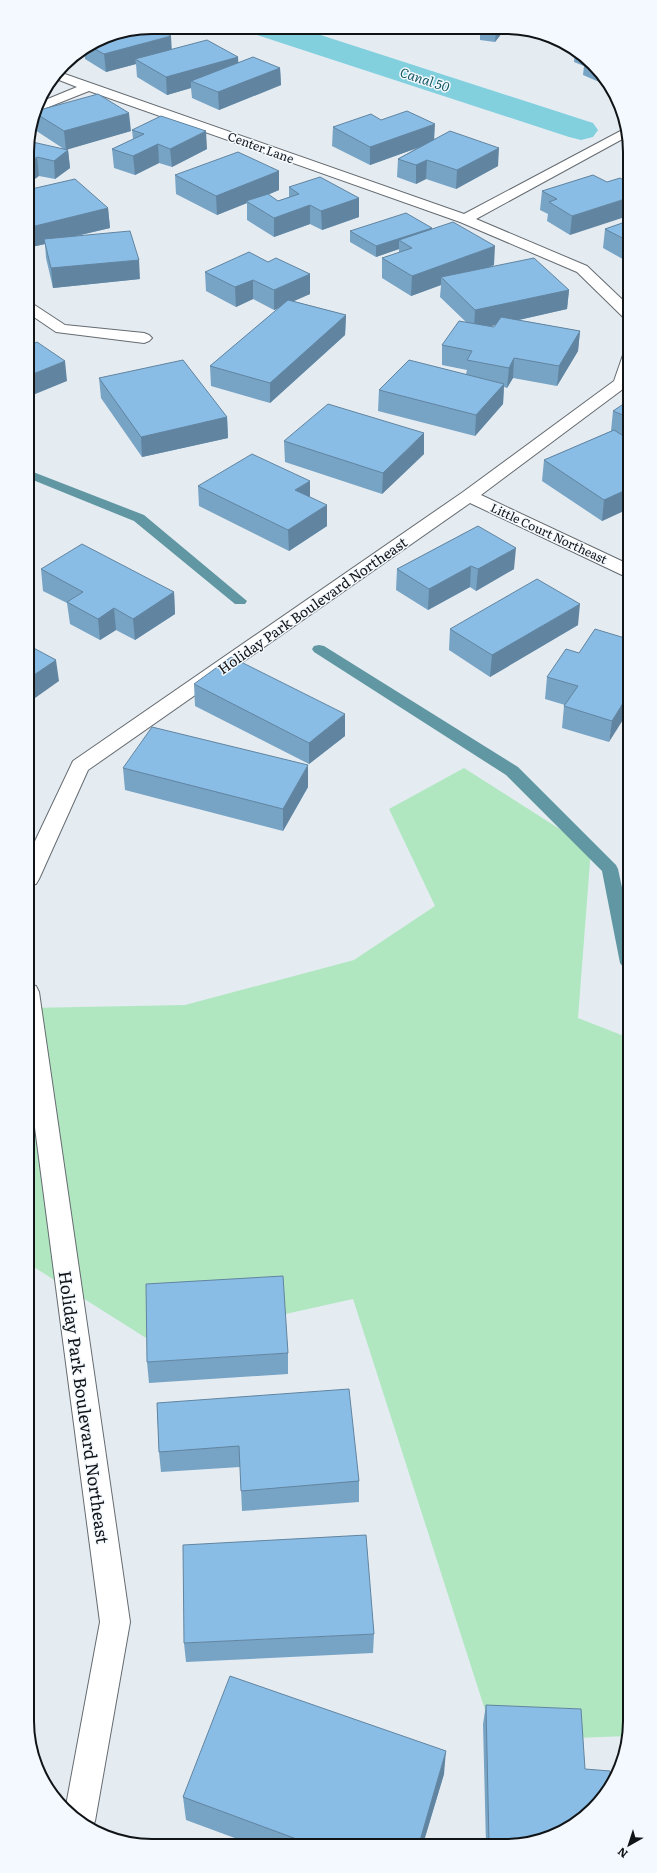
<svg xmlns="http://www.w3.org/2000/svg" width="657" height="1873" font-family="Literata,serif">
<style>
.green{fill:#b0e7c0}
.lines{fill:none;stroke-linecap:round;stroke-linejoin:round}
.stream{fill:#6097a2;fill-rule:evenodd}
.canal{fill:#82cfde;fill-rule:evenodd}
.minor-casing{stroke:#656b70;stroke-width:2}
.minor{fill:#fff;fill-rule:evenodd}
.wall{fill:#77a3c5;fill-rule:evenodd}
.shaded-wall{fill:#6184a0}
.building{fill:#8abde5;stroke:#6184a0}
.labels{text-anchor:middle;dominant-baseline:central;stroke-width:3;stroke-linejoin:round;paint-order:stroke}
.far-street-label{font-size:12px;fill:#111416;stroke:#f3f9fe}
.far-water-label{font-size:13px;font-style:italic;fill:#175864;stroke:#f3f9fe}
.street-label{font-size:14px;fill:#111416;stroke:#f3f9fe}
.near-street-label{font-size:17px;fill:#111416;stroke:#f3f9fe}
.rim{fill:none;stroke:#111416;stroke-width:2}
</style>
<rect width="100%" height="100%" fill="#e4ecf2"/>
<path class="green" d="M464,768L591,849L578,1018L629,1038L630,1729L628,1736L495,1741L353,1299L154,1343L29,1264L28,1008L185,1005L354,960L435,906L389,809Z"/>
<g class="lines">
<g class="stream">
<path d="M28,470L144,515L247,601L245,604H235L134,521L28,478Z"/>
<path d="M319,645L324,646L518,767L616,865L618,869L629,920V969L623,967L620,963L602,871L506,775L314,652L312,649L314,646Z"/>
</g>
<path class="canal" d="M252,28H299L593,123L598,130L593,137L581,140L569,137L257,35Z"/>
<g class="minor-casing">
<g id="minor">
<path d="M59,72L464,214L628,127V136L476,219L587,266L628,305V318L623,317L577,272L460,222L89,91L36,112L38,103L77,87L54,78Z"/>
<path d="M28,303L33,304L65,325L144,333L149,335L152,338L149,341L144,343L56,332L28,313Z"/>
<path d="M628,353L627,386L481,495L628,564V576L622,575L470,503L88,770L39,879L36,884L28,886V856L73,761L463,492L614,381L623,355Z"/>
<path d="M28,984L36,986L39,992L130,1622L95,1821L91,1829L65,1811L100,1622L29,1082Z"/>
</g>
</g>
<use href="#minor" class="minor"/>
</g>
<g class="wall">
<path d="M469,29H505L495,42L480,40V34L469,32Z"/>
<path d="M104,36L238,62L280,68L281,85L219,110L192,98L191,88L167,95L137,77L136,64L106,72L85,59L84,49Z"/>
<path d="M575,50L594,64L609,84L606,85L583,75L584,66L574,62Z"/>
<path d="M36,111L131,131L67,149L68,150L70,168L55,179L39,176L27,143L64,149L35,130L34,119Z"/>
<path d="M381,120L435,139L498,166L456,189L426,179L416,184L397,177L398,159L417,148L370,165L332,146L333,127Z"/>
<path d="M132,130L207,149L172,167L159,163L135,175L114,168L112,149L133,139Z"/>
<path d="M279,171V190L268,195L278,201L289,197V187L359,198V217L322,230L310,224L274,237L247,220V203L217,215L176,194L175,175Z"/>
<path d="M593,175L570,235L547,221L548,214L540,210L542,191Z"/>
<path d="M27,190L108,208L110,228L77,236L140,279L53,288L46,258L45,244L27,248Z"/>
<path d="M628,221V262L603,248L605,229Z"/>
<path d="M431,229L494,265L490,267L569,290L567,309L519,320L580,331L578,351L557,386L513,378L507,388L504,387L503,404L475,436L378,411L379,390L466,374L467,370L442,365V345L466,322L440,297L441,285L411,296L382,278V258L399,253V249L376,257L350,242V231ZM496,325L494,327L489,326Z"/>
<path d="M268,262L310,274V294L293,301L346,315L345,335L270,403L211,386L210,366L279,308L274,310L253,299L236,307L206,291L205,272Z"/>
<path d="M99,378L227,417L228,438L142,457L101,398Z"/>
<path d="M613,411L628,417V439L626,438L628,439V509L602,521L542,481L544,460L611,431Z"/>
<path d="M284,441L424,454L382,494L285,462Z"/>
<path d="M198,486L310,497L327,526L289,551L199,506Z"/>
<path d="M478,526L514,569L476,591L470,587L428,610L396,590L397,569Z"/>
<path d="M41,569L174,592L175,614L135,640L116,630L100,640L70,624L67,603L43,591Z"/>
<path d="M578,625L490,677L449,650L450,629Z"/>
<path d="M628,639L609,742L562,728L564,706L565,705L545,699L547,677L579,653Z"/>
<path d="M194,684L345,736L309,764L195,706Z"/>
<path d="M123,768L308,787L283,831L125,790Z"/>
<path d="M288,1353V1374L149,1383L147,1362Z"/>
<path d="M157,1403L359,1481V1502L242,1511L240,1467L161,1472L159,1452Z"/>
<path d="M374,1634L373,1653L186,1662L184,1643Z"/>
<path d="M486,1705L585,1769L530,1844H486L483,1724Z"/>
<path d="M444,1774L423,1844H251L186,1820L183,1797Z"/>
</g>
<g class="shaded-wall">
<path d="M498,29H505L495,42L496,32Z"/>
<path d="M171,36L172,54L135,59L136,64L106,72L104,54Z"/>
<path d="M238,57L239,74L191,81V88L167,95L166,77Z"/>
<path d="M280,68L281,85L219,110L218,92Z"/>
<path d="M606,80L609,84L606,85Z"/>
<path d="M129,113L131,131L66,150L64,131Z"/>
<path d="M435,124L434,142L370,165V147Z"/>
<path d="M206,131L207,149L172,167L170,149Z"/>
<path d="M158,144L159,163L135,175L133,156Z"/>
<path d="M499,148L498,166L456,189L457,170Z"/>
<path d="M68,150L70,168L55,179L54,161Z"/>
<path d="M37,157L39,176L27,185V164Z"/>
<path d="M427,160L426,179L416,184V165Z"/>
<path d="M279,171V190L248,202L246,201L247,203L217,215L216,196Z"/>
<path d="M359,198V217L322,230L321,211Z"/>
<path d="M628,198V216L570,235L572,216Z"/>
<path d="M310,205V224L274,237V218Z"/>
<path d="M108,208L110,228L45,243L44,239L45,244L27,248V228Z"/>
<path d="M432,228L431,238L399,240V249L376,257V246Z"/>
<path d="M495,246L494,265L447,283L441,277V285L411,296L412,276Z"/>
<path d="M139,260L140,279L53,288L51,268Z"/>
<path d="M310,274V294L274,310V290Z"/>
<path d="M253,280V299L236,307L235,287Z"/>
<path d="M569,290L567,309L474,330L475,310Z"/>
<path d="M346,315L345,335L270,403V383Z"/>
<path d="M580,331L578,351L557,386L559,366Z"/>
<path d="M514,358L513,378L507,388L509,368Z"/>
<path d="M65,361L67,381L28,397V376Z"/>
<path d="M504,384L503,404L475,436L476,415Z"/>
<path d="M227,417L228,438L142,457L141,437Z"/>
<path d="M424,433V454L382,494L383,473Z"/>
<path d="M310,481V502L295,490Z"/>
<path d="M628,489V509L602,521L604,500Z"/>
<path d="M327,505V526L289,551L288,530Z"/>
<path d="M516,548L514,569L476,591L478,569Z"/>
<path d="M471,566L470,587L428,610L429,589Z"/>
<path d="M174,592L175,614L135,640L133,619Z"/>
<path d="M580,604L578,625L490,677L492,655Z"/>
<path d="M114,608L116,630L100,640L98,619Z"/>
<path d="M56,660L59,681L28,703V679Z"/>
<path d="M628,695V712L609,742L612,721Z"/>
<path d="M345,714V736L309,764V743Z"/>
<path d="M308,765V787L283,831V809Z"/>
<path d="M446,1751L444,1774L423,1844H419Z"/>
</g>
<g class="building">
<path d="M152,27H154L171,36L104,54L89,46L104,36Z"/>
<path d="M481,29H498L496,32L480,30Z"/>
<path d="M207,40L238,57L166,77L135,59Z"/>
<path d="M253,57L280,68L218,92L191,81Z"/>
<path d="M98,94L129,113L64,131L35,113L36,111Z"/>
<path d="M407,111L435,124L370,147L333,127L371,114L381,120Z"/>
<path d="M161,116L206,131L170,149L158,144L133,156L112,149L144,134L132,130Z"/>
<path d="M450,131L499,148L457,170L427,160L416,165L398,159Z"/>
<path d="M28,141L68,150L54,161L37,157L27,164V143Z"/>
<path d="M238,152L279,171L216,196L175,175Z"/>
<path d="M593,175L607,182L620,178L628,182V198L572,216L549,202L557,199L542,191Z"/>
<path d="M320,177L359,198L321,211L310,205L274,218L246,201L268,194L278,201L299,194L289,187Z"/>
<path d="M75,179L108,208L27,228V190Z"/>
<path d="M406,213L432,228L376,246L350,231Z"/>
<path d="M628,221V241L605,229Z"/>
<path d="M453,222L495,246L412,276L382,258L412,248L399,240Z"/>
<path d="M130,231L139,260L51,268L44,239Z"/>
<path d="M249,252L268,262L276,258L310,274L274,290L253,280L235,287L205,272Z"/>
<path d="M534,258L569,290L475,310L441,277Z"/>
<path d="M288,300L346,315L270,383L210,366Z"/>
<path d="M501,317L580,331L559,366L514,358L509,368L467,360L472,351L442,345L459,321L494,327Z"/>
<path d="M37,342L65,361L28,376V346Z"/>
<path d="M183,360L227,417L141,437L99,378Z"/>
<path d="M409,360L504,384L476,415L379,390Z"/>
<path d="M628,401V417L613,411Z"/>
<path d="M328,404L424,433L383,473L284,441Z"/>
<path d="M614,430L628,439V489L604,500L544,460Z"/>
<path d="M252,454L310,481L295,490L327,505L288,530L198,486Z"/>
<path d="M478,526L516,548L478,569L471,566L429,589L397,569Z"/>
<path d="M82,544L174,592L133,619L114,608L98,619L67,602L83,592L41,569Z"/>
<path d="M537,579L580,604L492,655L450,629Z"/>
<path d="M595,629L628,639V695L612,721L564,706L578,686L547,677L566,649L579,653Z"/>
<path d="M28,645L56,660L28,679Z"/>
<path d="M231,657L345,714L309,743L194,684Z"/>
<path d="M152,727L308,765L283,809L123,768Z"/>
<path d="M283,1276L288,1353L147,1362L146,1284Z"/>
<path d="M349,1389L359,1481L241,1491L239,1446L159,1452L157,1403Z"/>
<path d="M366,1535L374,1634L184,1643L183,1545Z"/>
<path d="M230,1676L446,1751L419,1844H310L183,1797Z"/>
<path d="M486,1705L581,1709L585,1769L610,1771L611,1784L599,1803L568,1829L530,1844H489Z"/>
</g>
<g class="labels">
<g class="far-street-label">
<text transform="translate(261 147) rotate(20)">Center Lane</text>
<text transform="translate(549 533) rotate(25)">Little Court Northeast</text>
</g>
<g class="far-water-label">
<text transform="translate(425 79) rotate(18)">Canal 50</text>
</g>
<g class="street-label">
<text transform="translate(312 605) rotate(-35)">Holiday Park Boulevard Northeast</text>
</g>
<g class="near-street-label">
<text transform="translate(85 1407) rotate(82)">Holiday Park Boulevard Northeast</text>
</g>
</g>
<path d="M0 0H657V1873H0ZM152 34H505A118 118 0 0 1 623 152V1721A118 118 0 0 1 505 1839H152A118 118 0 0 1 34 1721V152A118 118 0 0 1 152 34Z" fill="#f3f9fe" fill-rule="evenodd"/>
<path class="rim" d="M152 34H505A118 118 0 0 1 623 152V1721A118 118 0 0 1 505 1839H152A118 118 0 0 1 34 1721V152A118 118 0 0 1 152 34Z"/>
<g transform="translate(629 1845) rotate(219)" stroke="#f3f9fe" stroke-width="3" paint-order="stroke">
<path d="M0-3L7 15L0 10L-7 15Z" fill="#111416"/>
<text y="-6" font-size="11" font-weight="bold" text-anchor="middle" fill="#111416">N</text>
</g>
</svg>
